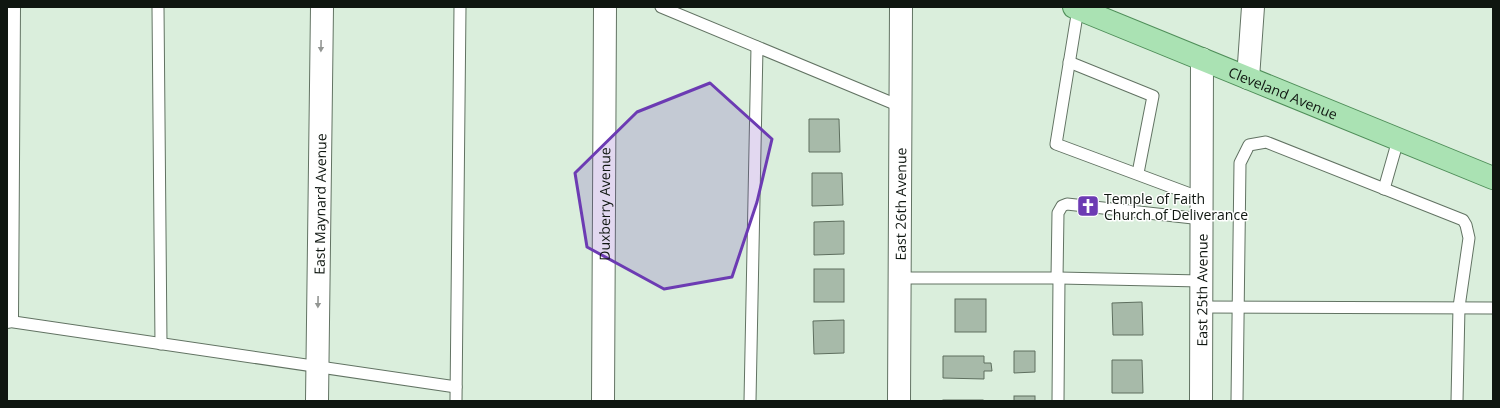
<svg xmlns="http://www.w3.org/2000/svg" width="1500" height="408" font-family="'Open Sans',sans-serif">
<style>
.building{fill:#a7baa9;stroke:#5e6f5f}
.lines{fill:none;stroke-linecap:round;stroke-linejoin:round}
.service-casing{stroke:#627363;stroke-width:13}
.minor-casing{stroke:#627363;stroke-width:24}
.primary-casing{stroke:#4f8e59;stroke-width:24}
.service{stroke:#fff;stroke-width:11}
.minor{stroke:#fff;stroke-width:22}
.primary{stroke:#aae2b3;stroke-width:22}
.oneway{fill:#939693}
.marked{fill:#6c3bb3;fill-opacity:0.2;stroke:#6c3bb3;stroke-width:3;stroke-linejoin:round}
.labels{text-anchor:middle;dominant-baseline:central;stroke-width:3;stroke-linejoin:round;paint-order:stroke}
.street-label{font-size:14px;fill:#0f1610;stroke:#fff}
.poi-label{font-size:14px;fill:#0f1610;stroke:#fff;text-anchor:start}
</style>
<rect width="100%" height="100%" fill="#daeedc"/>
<g class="building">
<path d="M809,119H839L840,152H809Z"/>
<path d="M812,173H842L843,205L812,206Z"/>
<path d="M844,221V254L814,255V222Z"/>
<rect x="814" y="269" width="30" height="33"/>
<rect x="955" y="299" width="31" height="33"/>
<path d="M1142,302L1143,335H1113L1112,303Z"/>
<path d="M844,320V353L814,354L813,321Z"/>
<path d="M1014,351H1035V372L1014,373Z"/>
<path d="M943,356H984V363H991L992,371H984V379L943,378Z"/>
<path d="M1112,360H1142L1143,393H1112Z"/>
<rect x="1014" y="396" width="21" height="5"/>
<rect x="943" y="400" width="40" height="1"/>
</g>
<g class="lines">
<g class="service-casing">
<g id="service">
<path d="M158,7L161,344"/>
<path d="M661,7L902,107"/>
<path d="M1078,9L1056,144L1201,198"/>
<path d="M1069,62L1153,96L1138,173"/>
<path d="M1384,189L1398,140"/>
<path d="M900,278H1059L1201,281"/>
<path d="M1057,278L1058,213L1062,206L1067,204L1202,219"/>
<path d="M1201,307L1493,308"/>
<path d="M7,321L456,387"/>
<path d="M456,401L460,7"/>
<path d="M750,401L757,47"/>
<path d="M1058,401L1059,278"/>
<path d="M1237,401L1240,163L1249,145L1266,142L1463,220L1466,225L1469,238L1459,307L1457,401"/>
</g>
</g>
<g class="minor-casing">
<g id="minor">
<path d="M1248,78L1253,7"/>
<path d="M7,317L9,7"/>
<path id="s1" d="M317,401L322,7"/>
<path id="s2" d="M603,401L605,7"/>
<path id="s3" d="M899,401L901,7"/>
<path id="s4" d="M1201,401L1202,59"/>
</g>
</g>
<g class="primary-casing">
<g id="primary">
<path id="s5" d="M1074,7L1493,178"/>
</g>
</g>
<use href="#service" class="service"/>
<use href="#minor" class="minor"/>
<use href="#primary" class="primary"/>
</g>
<defs><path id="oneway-solid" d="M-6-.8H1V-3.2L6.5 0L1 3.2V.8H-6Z"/></defs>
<g class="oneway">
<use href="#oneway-solid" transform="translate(321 46) rotate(91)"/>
<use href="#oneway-solid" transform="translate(318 302) rotate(91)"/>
</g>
<path class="marked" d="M710,83L772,139L757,202L732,277L664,289L587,247L575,173L637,112Z"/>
<defs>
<g id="church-square" transform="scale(1.15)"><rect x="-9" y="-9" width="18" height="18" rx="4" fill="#6c3bb3" stroke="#fff"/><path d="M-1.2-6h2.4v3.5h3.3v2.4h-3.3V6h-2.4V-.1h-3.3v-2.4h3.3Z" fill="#fff"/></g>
</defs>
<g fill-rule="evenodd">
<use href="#church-square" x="1088" y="206"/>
</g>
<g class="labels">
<g class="street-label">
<text stroke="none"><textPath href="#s5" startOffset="226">Cleveland Avenue</textPath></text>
<text stroke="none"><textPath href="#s1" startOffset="197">East Maynard Avenue</textPath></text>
<text stroke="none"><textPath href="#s2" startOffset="197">Duxberry Avenue</textPath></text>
<text stroke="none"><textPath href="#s3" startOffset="197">East 26th Avenue</textPath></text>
<text stroke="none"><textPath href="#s4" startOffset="111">East 25th Avenue</textPath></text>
</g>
<g class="poi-label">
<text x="1104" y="198">Temple of Faith<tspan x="1104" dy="16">Church of Deliverance</tspan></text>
</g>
</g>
<rect width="1500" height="408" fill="none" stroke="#0f1610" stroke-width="16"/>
</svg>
